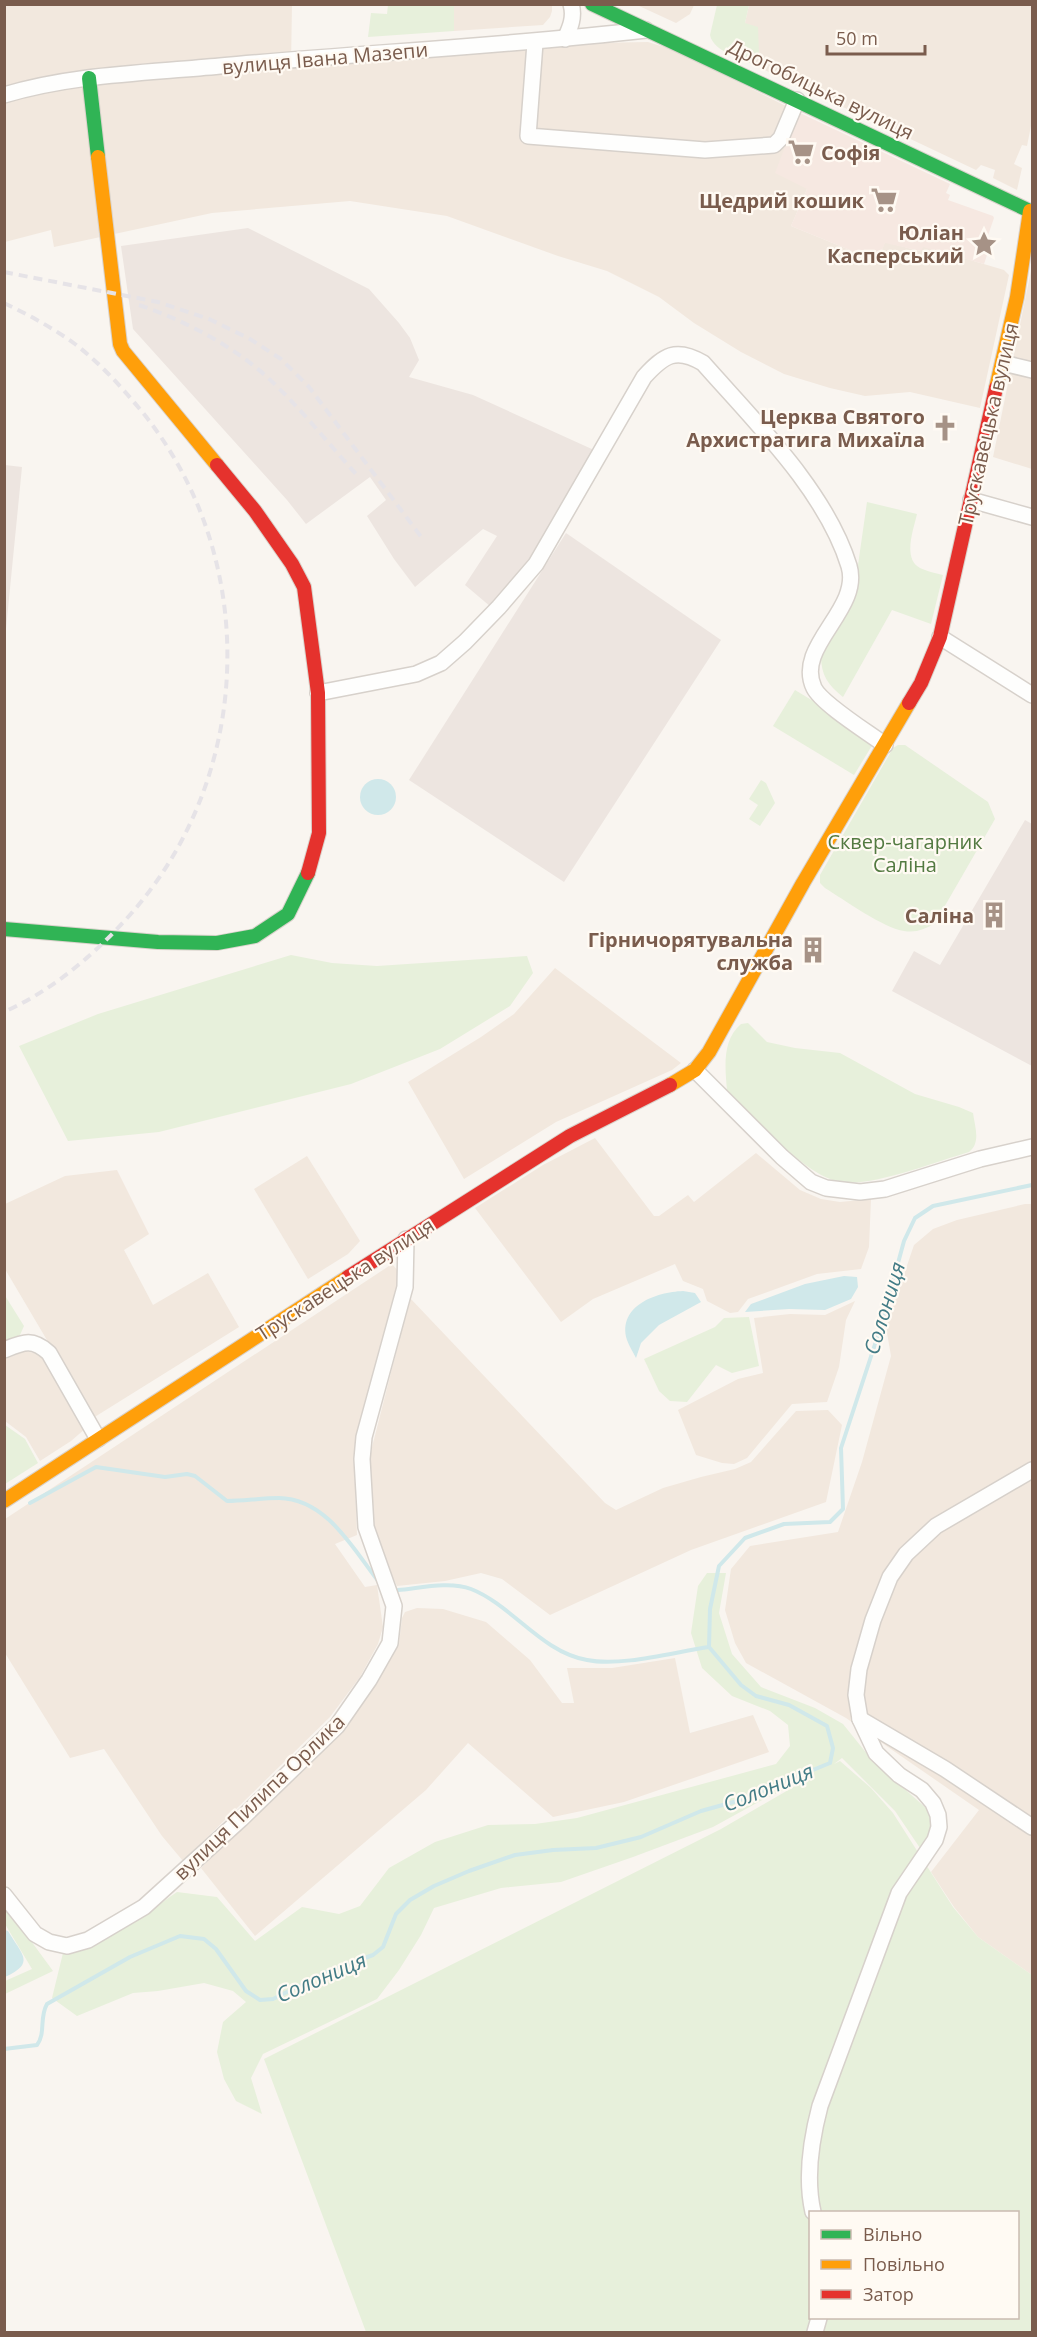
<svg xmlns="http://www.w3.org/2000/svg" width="1037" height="2337" font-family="'Open Sans',sans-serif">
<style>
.residential{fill:#f2e8de}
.commercial{fill:#f6e8e1}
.industrial{fill:#ede5e0}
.green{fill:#e7f0db;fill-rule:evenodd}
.water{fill:#d0e8ea}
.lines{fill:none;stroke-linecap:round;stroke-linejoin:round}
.stream{stroke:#d0e8ea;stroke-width:4}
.street-casing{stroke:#d7d1cb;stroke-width:18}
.fast-casing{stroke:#d9d2cb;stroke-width:16}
.slow-casing{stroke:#d9d2cb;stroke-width:16}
.jam-casing{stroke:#d9d2cb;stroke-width:16}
.street{stroke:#fefefd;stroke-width:15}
.fast{stroke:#30b455;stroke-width:14}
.slow{stroke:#ff9f0a;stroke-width:14}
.jam{stroke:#e5322d;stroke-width:14}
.rail{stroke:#e6e3e7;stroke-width:4;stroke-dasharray:9 6;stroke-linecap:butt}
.labels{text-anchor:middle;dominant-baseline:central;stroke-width:4.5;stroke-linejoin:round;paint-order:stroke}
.street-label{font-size:20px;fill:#7a5c4d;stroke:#fffaf3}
.poi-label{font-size:20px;font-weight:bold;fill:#7a5c4d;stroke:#fffaf3;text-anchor:end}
.park-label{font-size:20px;fill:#537a41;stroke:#fffaf3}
.water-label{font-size:21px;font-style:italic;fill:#437c86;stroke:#fffaf3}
</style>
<rect width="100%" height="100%" fill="#f9f5f0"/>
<g class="residential">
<path d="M292,4L291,65L594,43L648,42L674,50L798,112L807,189L791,226L877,261L885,242L920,251L923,246L1004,270L1009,275L980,408L910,392L865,396L830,388L784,374L741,352L694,323L659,297L607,271L558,256L447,216L350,201L212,213L54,247L51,230L5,242V5Z"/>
<path d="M454,5H552V11L550,17L543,25L454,31Z"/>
<path d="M637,5H694L690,14L676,23Z"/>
<path d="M749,5H1032V121L1027,146L1022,145L1014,164L1022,168L1017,190L993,178L995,170L981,165L976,170L754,65L759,53L745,23Z"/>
<path d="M1032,266V469L993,457Z"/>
<path d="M555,968L681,1063L672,1070L556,1122L464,1179L408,1082L481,1037L514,1014Z"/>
<path d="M595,1138L654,1216H659L688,1195L694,1202L756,1153L800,1190L821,1199L840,1202L871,1199L869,1247L861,1269L817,1274L748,1299L738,1312L730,1313L707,1301L703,1289L683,1281L675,1264L593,1299L561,1322L475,1208L543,1165Z"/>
<path d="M307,1156L360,1241L348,1254L308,1279L254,1189Z"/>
<path d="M117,1170L149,1234L124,1250L153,1305L208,1273L239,1327L93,1418L5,1269V1204L65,1176Z"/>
<path d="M1025,1204H1032V1975L978,1937L954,1907L931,1872L979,1810L846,1718L746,1663L735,1643L725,1610L731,1569L750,1546L838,1532L862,1462L891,1356L886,1327L914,1245L933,1229L957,1220Z"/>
<path d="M392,1264L400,1273L401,1287L363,1418L354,1459L357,1535L335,1544L365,1587L377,1585L383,1627L378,1644L360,1677L330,1717L183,1861L162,1836L104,1749L70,1758L5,1653V1519Z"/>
<path d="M410,1298L605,1503L616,1510L663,1488L701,1477L735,1469L751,1462L796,1411L828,1410L842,1425L826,1502L691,1550L550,1615L502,1579L481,1573L445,1581L397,1586L373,1536L369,1459Z"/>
<path d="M855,1301L846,1320L839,1367L827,1402L792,1404L747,1458L734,1464L722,1463L696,1455L678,1410L738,1379L763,1373L754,1318L790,1314L825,1315Z"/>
<path d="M25,1351L42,1355L86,1428L71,1441L40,1461L26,1437L5,1421V1359Z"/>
<path d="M417,1608L443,1609L486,1622L530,1660L562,1703H574L567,1668H612L675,1658L690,1733L753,1715L769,1752L624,1802L553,1817L468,1743L426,1790L255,1936L201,1868L342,1731L375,1685L399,1644L402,1618L405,1612Z"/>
</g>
<path class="commercial" d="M798,112L950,184L946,193L950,195L948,200L993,216L994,218L984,247L987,255L984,264L923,247L921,251L885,243L877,261L791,226L807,189L775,173Z"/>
<g class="industrial">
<path d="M248,228L369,289L399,323L410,338L419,360L409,377L473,395L594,450L531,559L491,607L465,585L497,536L483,529L415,587L394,559L367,516L386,500L370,477L306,524L287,500L133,329L121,246Z"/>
<path d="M5,465L22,467L5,639L4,465Z"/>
<path d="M566,533L721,640L564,882L409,780Z"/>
<path d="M1025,820L1032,824V1066L892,991L914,951L940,965Z"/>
</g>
<g class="green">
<path d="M388,5H454V31L368,37L371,13L387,14Z"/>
<path d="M717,5H749L745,23L758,27L759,53L754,65C740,58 713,51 710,35Z"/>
<path d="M867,502L917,514C914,528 902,559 920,568C926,571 935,573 943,575L931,624L892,610L843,697C828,685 821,675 821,656L856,579Z"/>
<path d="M795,690L876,739L854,775L773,726Z"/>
<path d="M898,745H905L988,802L995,819L935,923C926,929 916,933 904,931C885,929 843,899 825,888L820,883V875L893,748Z"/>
<path d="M761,780L766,783L775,803L760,826L749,819L758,805L749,799Z"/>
<path d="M291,955L332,963L377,966L527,956L533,973L510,1006L440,1049L351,1084L159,1132L68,1141L19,1046L98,1014Z"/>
<path d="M748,1023L767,1042L795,1048L840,1053L915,1094L959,1107L973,1113C975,1127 981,1143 969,1152C938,1161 869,1188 840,1182C803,1175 754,1117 727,1090C725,1067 722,1040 741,1024Z"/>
<path d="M4,1294L24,1326L20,1335L5,1341Z"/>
<path d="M749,1317L759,1366L732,1373L716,1365L687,1402L670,1401L659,1391L644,1359L715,1327L724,1318Z"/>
<path d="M5,1425L25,1439L38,1463L5,1484Z"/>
<path d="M707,1573H726L719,1613L732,1654L761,1687L815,1708L843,1724L872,1760L926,1808C937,1828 932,1832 922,1851L895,1811L842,1758L834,1764L840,1761L871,1788L893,1813L953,1907L978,1937L1032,1975V2332H366L264,2059L721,1829L802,1782L766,1798L713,1827L633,1857L561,1882L501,1888L434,1908L421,1935L399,1970L377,1999L263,2054L251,2078L262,2114L236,2101L224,2079L217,2052L223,2022L246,2002L233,1991L204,1983L158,1991L133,1993L77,2016L52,1998L63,1953C107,1940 140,1918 177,1892L217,1897L255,1941L302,1907L339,1914L360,1906L389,1868L435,1842L488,1825L535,1824L577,1818L776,1764L790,1746L788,1725L770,1711L732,1696L702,1668L691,1633L698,1586ZM810,2212H1018V2318H810Z"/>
<path d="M4,1904L53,1971L5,1994V1981L32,1969L5,1924Z"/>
</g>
<g class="water">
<circle cx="378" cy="797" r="18"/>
<path d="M844,1276L857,1277L858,1287L851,1299L825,1310L789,1309L745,1312L751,1304L805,1284Z"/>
<path d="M683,1291L695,1293L701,1302L659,1325L641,1343L636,1358C633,1352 629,1346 627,1340C617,1306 656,1292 683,1291Z"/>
<path d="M5,1930L8,1931C22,1955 36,1963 5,1977Z"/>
</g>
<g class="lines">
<g class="stream">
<path d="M30,1503L96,1467L165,1477L187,1474L195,1476L227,1501C244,1501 261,1498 279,1498C327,1499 353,1549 379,1582"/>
<path d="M398,1590C420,1588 450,1581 471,1589C512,1605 541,1652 587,1660C621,1667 674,1652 709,1647"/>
<path d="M4,2049L37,2045C46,2033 39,2018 47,2004L130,1957L180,1936L204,1939L216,1949L246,1991L260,2000L273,1999L327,1972L373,1955L383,1947L396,1914L410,1900L434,1886L469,1871L515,1855L553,1850L596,1848L641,1837L701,1811L737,1801L830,1763L833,1748L827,1726L789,1705L756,1696L741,1685L709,1647L710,1609L719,1566L745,1538L784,1524L830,1522L843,1509L841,1448L880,1329L904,1241L915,1218L933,1206L1032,1185"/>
</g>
<g class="street-casing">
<g id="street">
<path d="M565,39C570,28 575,17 571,4"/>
<path d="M535,43L528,136L705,150L774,145L781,138L797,100"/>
<path d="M4,95C74,74 148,73 220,66C362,53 505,46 646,30"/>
<path d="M1003,363L1032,370"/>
<path d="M971,500L1032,517"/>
<path d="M940,637L1032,695"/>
<path d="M318,693L416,674L441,663L465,642L499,607L536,564L644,377C664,355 676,347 703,363C755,422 826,491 849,566C862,610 794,646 814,688C822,704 869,733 885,745"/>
<path d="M695,1070L782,1157L811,1182L826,1188L860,1192L885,1189L980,1159L1032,1147"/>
<path d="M4,1350C24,1342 32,1338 49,1353L98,1439"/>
<path d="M860,1719L945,1769L1032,1827"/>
<path d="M4,1895L35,1934L49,1942L67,1946L88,1940L144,1907L241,1819L337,1726L369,1680L390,1643L394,1606L366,1527L362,1459L364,1437L405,1287L406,1239"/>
<path d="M813,2212C805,2177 811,2140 820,2106L899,1893L935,1840L939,1827L938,1815L933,1803L922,1790L899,1775L876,1753L860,1719L856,1695L859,1669L873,1620L890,1577L906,1554L936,1526L1032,1470"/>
<path d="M815,2332L819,2318"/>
</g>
</g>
<g class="fast-casing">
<g id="fast">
<path d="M592,4L1032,212"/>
<path d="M89,78L98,157"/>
<path d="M4,929L158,942L217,943L255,936L288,914L308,873"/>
</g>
</g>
<g class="slow-casing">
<g id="slow">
<path d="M98,157L120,344L123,351L217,465"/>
<path d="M996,388L1017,297L1030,211"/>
<path d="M670,1085L695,1070L709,1052L803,883L909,703"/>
<path d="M4,1501L348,1277"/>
</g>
</g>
<g class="jam-casing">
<g id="jam">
<path d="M217,465L255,511L292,564L304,587L318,693L319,833L308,873"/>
<path d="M909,703L921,683L940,637L996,388"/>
<path d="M348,1277L570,1136L670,1085"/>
</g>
</g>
<use href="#street" class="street"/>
<use href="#fast" class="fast"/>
<use href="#slow" class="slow"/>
<use href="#jam" class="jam"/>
<g class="rail">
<path d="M4,272L158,302L209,319L250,339L281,359L309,387L422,538"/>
<path d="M4,303C29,315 53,328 75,344C96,360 116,381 133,401C261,547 258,772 129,916C94,955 53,990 4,1012"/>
<path d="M139,305C184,320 231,345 266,376C297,404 328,443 356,474"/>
</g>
</g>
<defs>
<g id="supermarket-bare" transform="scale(2.07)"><path d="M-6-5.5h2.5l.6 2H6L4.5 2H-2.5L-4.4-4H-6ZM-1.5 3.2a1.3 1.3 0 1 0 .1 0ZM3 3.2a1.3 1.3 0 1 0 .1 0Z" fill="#a69286" stroke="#fffaf3" stroke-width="2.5" paint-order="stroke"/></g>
<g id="sight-bare" transform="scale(2.07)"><path d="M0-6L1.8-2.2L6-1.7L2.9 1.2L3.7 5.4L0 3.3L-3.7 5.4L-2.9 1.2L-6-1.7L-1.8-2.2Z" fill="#a69286" stroke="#fffaf3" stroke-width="2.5" paint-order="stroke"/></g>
<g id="church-bare" transform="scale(2.07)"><path d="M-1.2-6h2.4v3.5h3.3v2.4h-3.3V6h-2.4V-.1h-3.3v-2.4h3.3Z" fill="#a69286" stroke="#fffaf3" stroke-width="2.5" paint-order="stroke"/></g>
<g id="building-bare" transform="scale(2.07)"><path d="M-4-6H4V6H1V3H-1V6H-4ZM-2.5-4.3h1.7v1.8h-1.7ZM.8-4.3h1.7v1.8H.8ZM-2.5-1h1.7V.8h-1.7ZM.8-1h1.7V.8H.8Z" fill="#a69286" stroke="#fffaf3" stroke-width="2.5" paint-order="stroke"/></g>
</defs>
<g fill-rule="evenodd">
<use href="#supermarket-bare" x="801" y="152"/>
<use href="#supermarket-bare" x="884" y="200"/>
<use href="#sight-bare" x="984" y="244"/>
<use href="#church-bare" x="945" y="428"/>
<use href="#building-bare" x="994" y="915"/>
<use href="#building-bare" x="813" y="950"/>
</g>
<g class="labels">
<g class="street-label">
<text transform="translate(325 58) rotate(-5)">вулиця Івана Мазепи</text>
<text transform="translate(821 89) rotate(26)">Дрогобицька вулиця</text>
<text transform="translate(988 424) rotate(-77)">Трускавецька вулиця</text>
<text transform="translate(345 1279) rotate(-33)">Трускавецька вулиця</text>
<text transform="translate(259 1797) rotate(-44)">вулиця Пилипа Орлика</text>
</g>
<g class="poi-label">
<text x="821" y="152" text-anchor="start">Софія</text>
<text x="864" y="200">Щедрий кошик</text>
<text x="964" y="232">Юліан<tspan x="964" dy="23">Касперський</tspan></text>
<text x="925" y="416">Церква Святого<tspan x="925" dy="23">Архистратига Михаїла</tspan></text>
<text x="974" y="915">Саліна</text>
<text x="793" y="939">Гірничорятувальна<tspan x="793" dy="23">служба</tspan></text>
</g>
<g class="park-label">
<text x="905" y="841">Сквер-чагарник<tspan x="905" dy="23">Саліна</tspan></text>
</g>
<g class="water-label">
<text transform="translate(884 1308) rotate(-73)">Солониця</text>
<text transform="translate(768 1787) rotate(-22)">Солониця</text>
<text transform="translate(321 1977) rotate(-23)">Солониця</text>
</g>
</g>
<rect width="1037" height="2337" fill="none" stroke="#7a5c4d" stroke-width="12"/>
<rect x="809" y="2211" width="210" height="108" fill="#fffaf3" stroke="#cabbb1" stroke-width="1.5"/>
<rect x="821" y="2230" width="30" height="9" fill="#30b455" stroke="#cabbb1" stroke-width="1.5"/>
<text x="863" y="2241" font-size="18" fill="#7a5c4d">Вільно</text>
<rect x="821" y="2260" width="30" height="9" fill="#ff9f0a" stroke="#cabbb1" stroke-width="1.5"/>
<text x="863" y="2271" font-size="18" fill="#7a5c4d">Повільно</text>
<rect x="821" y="2290" width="30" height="9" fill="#e5322d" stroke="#cabbb1" stroke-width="1.5"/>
<text x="863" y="2301" font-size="18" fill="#7a5c4d">Затор</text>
<path d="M827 45v9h98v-9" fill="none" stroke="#7a5c4d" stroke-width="3"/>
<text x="836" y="45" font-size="18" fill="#7a5c4d" stroke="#fffaf3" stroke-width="4.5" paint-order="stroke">50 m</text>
</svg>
